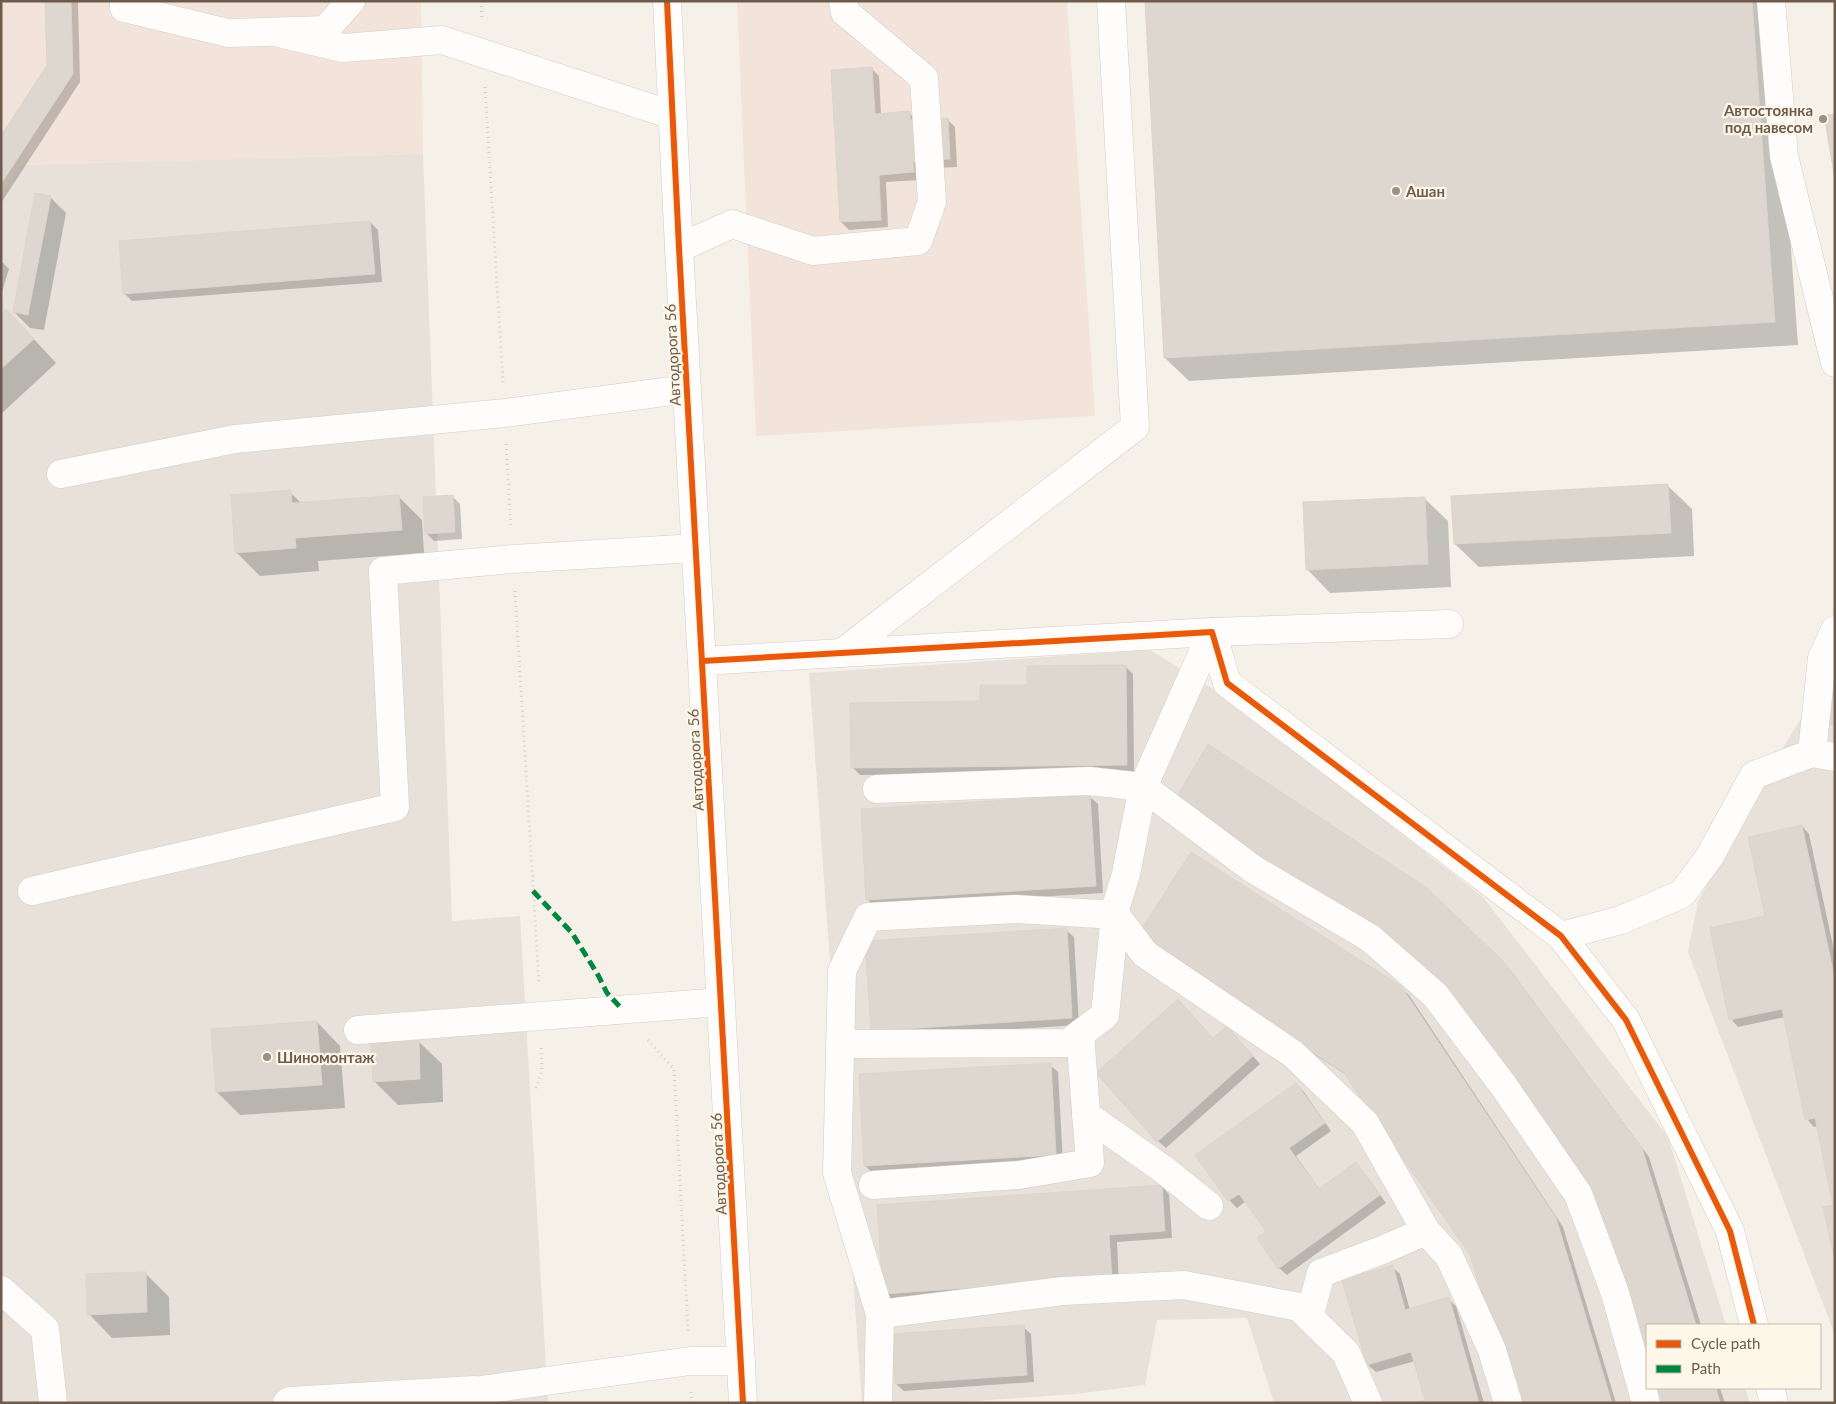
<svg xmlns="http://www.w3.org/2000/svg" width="1836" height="1404" font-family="Lato,sans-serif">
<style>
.commercial{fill:#f2e4da}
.industrial{fill:#e7e1da}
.shadow{fill:#0003}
.building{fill:#ded7cf;stroke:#ddd4cc}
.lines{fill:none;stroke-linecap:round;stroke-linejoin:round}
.minor-casing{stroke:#d3cec7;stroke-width:29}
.path{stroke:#d6d0ca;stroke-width:3;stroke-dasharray:1 4;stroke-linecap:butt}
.minor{stroke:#fefdfc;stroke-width:28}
.quiet{stroke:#00873e;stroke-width:5;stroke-dasharray:10 5;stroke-linecap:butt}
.cycleway-casing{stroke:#fdf7e9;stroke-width:9}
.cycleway{stroke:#e8590c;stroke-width:6}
.poi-dot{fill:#9e9083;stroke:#fdf7e9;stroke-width:2}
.labels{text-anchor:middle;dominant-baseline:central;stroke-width:4.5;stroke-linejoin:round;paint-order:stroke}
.poi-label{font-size:15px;font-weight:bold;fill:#6f5b4c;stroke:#fdf7e9;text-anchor:start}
.street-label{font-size:15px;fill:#6f5b4c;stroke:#fdf7e9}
</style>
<rect width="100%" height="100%" fill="#f5f1e9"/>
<g class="commercial">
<path d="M1,1H421L423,154L21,165L1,207Z"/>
<path d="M737,1H1067L1095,416L756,436Z"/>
</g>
<g class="industrial">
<path d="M423,154L452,921L520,916L548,1403H1V207L4,191L21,165Z"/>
<path d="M1150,650L1221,694L1483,897L1668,1137L1726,1325H1647V1388H1745L1750,1403H1274L1247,1318L1157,1320L1145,1385L1076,1394L946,1403H862L809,673Z"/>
<path d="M1835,662V1335L1688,952L1698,901L1784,746Z"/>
</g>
<g class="shadow">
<path d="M46,1H78L80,82L1,203V138L48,66Z"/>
<path d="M1146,1H1773L1798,345L1189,381L1165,358Z"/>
<path d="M871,68L879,76L881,114L909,113L917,120L947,119L955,127L957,167L920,169L921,180L886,182L888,227L849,230L841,222Z"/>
<path d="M50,197L66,213L44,330L30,328L14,312Z"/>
<path d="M370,222L378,230L382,282L132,301L125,294Z"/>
<path d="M1,261L9,269L1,295Z"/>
<path d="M1,316L30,335L56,363L1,414Z"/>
<path d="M1668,486L1692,509L1694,556L1479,567L1455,544Z"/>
<path d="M290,492L302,504L399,497L422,520L424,553L318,561L319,571L260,576L236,552Z"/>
<path d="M452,496L460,504L462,539L434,541L426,533Z"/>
<path d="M1424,498L1448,521L1451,587L1330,593L1307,569Z"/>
<path d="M1125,666L1133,674L1134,773L860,775L852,767L982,702Z"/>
<path d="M1090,797L1098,804L1103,893L875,907L867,899Z"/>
<path d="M1802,826L1809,834L1835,955V1256L1825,1208L1835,1206L1818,1126L1814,1127L1807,1119L1785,1017L1738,1027L1731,1019L1766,917Z"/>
<path d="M1426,889L1511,971L1649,1157L1701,1325H1647V1369Z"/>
<path d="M1066,930L1074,937L1079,1025L880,1038L872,1030Z"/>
<path d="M1144,946L1400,987L1409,995L1563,1227L1616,1403H1516L1471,1255L1348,1076Z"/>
<path d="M317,1022L340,1046L345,1108L240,1115L217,1092Z"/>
<path d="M1234,1035L1260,1064L1166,1148L1158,1141L1214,1039Z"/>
<path d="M418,1041L442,1064L443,1102L398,1105L374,1081Z"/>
<path d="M1050,1065L1058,1072L1063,1162L873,1173L865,1166Z"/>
<path d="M1296,1084L1304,1092L1331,1131L1296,1156L1320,1190L1356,1164L1363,1171L1386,1203L1287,1275L1279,1268L1268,1232L1246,1201L1237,1208L1229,1200L1197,1156Z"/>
<path d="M1162,1187L1169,1194L1172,1238L1117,1242L1119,1285L892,1301L884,1293Z"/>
<path d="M1392,1267L1400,1274L1410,1310L1448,1299L1456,1306L1484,1403H1421L1426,1401L1415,1361L1376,1372L1368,1365Z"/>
<path d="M145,1273L169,1297L170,1335L112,1338L89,1314Z"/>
<path d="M1023,1327L1031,1334L1034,1382L904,1391L896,1384Z"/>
<path d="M1653,1388H1720L1725,1403H1658Z"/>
</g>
<g class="building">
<path d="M45,1H71L73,74L1,184V136L47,65Z"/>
<path d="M1145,1H1752L1775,322L1164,358Z"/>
<path d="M872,67L875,114L910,111V120L948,118L950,159L913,162L914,172L879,175L881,220L840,222L831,70Z"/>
<path d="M1835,114V179L1824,115Z"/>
<path d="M35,193L51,196L28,315L13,312Z"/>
<path d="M370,221L375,274L123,294L119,241Z"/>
<path d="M6,309L34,339L1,369V314Z"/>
<path d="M1668,484L1671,533L1454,544L1451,496Z"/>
<path d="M291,490L292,503L399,495L402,530L295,538L296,548L235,553L231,495Z"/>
<path d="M453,495L455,532L425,534L423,497Z"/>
<path d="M1425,497L1428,564L1306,570L1303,502Z"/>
<path d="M1126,665L1127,765L851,768L850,703L980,701V685H1027V666Z"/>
<path d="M1835,677V725L1829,724Z"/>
<path d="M1208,744L1427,888L1504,962L1642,1148L1696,1325H1647V1373L1589,1187L1448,999L1174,801Z"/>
<path d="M1090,795L1096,886L866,900L861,809Z"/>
<path d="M1802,825L1835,980L1834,1257L1823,1207L1833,1205L1815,1118L1805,1120L1782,1009L1729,1020L1710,928L1765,916L1748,837Z"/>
<path d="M1191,852L1401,986L1556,1218L1612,1403H1515L1470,1255L1343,1072L1135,939Z"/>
<path d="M1067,928L1072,1018L871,1031L865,941Z"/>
<path d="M1178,999L1213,1038L1227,1026L1253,1056L1157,1142L1096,1073Z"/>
<path d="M317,1021L322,1085L216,1092L211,1029Z"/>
<path d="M419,1040L420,1079L373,1082L371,1042Z"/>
<path d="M1051,1063L1056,1155L864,1166L859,1074Z"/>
<path d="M1296,1083L1325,1123L1289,1148L1319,1189L1356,1162L1380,1195L1278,1269L1257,1238L1266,1231L1239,1194L1228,1201L1195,1155Z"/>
<path d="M1162,1185L1165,1231L1109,1235L1112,1278L883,1294L877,1205Z"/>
<path d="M1393,1265L1405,1310L1449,1297L1479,1403H1416L1425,1400L1411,1352L1367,1365L1342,1280Z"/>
<path d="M146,1272L147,1312L87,1315L86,1274Z"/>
<path d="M1024,1325L1027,1375L895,1384L891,1334Z"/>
<path d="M1652,1388H1716L1720,1403H1657Z"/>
</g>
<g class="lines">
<g class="minor-casing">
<g id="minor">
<path d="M124,1V8L228,33L325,30L351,1"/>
<path d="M667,1L679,248L743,1403"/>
<path d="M1771,1L1784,156L1835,363"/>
<path d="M279,33L343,48L442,40L672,115"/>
<path d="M679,248L732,224L813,251L918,241L932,202L924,78L845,12L843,1"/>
<path d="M61,474L235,439L505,413L687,389"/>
<path d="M842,653L1135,427L1111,1"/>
<path d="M702,661L1212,632L1227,683L1561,936L1626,1020L1730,1231L1754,1325"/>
<path d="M1812,753L1822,658L1835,630"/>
<path d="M877,789L1089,781L1143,787L1253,869L1370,938L1435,995L1503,1085L1578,1194L1615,1293L1646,1403"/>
<path d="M32,891L395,807L383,571L513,559L695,548"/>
<path d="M1561,936L1621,920L1682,894L1710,856L1754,775L1812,753L1835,757"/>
<path d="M358,1030L721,1002"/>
<path d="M840,1044L1068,1043L1105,1015L1115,915L1015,909L868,917L842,971L837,1173L880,1314"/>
<path d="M1086,1115L1163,1169L1209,1206"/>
<path d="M873,1185L1019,1175L1090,1163L1080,1034"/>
<path d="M1426,1231L1365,1123L1293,1054L1145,954L1114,913L1126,874L1143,787L1212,632L1449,624"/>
<path d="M1,1290L45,1329L53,1403"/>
<path d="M1309,1317L1321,1273L1382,1250L1426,1231L1449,1256L1492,1350L1508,1403"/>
<path d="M1770,1388L1774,1403"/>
<path d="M474,1391L690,1361H741"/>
<path d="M287,1403L290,1401L474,1390L475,1403"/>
<path d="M878,1403L880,1314L1063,1291L1184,1285L1299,1307L1346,1353L1368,1403"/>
</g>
</g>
<g class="path">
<path d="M481,1L482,21"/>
<path d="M485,87L503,383"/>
<path d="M506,444L511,527"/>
<path d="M515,591L539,984"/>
<path d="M648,1040L674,1069L688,1331"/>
<path d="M536,1088L542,1071L541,1048"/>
<path d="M691,1392L692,1403"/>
</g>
<use href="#minor" class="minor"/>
<path class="quiet" d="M533,891L572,933L598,975L607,993L622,1009"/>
<g class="cycleway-casing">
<g id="cycleway">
<path d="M667,1L679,248L743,1403"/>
<path d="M702,661L1212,632L1227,683L1561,936L1626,1020L1730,1231L1754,1325"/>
</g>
</g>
<use href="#cycleway" class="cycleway"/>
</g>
<g class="poi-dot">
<circle cx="1823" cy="119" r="5"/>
<circle cx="1396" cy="191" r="5"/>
<circle cx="267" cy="1057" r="5"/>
</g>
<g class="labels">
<g class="poi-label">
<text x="1813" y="110" text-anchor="end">Автостоянка<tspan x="1813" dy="17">под навесом</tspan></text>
<text x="1406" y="191">Ашан</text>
<text x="277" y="1057">Шиномонтаж</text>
</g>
<g class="street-label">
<text transform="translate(672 355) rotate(-93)">Автодорога 56</text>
<text transform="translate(695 760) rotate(-93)">Автодорога 56</text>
<text transform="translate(718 1164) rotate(-93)">Автодорога 56</text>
</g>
</g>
<rect width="1836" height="1404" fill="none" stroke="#6f5b4c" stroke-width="5"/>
<rect x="1646" y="1324" width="175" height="65" fill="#fdf7e9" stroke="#c4b9aa"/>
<rect x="1656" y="1340" width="25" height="8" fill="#e8590c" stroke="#c4b9aa"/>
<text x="1691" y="1349" font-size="15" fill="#6f5b4c">Cycle path</text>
<rect x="1656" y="1365" width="25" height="8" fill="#00873e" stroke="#c4b9aa"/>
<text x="1691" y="1374" font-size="15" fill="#6f5b4c">Path</text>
</svg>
